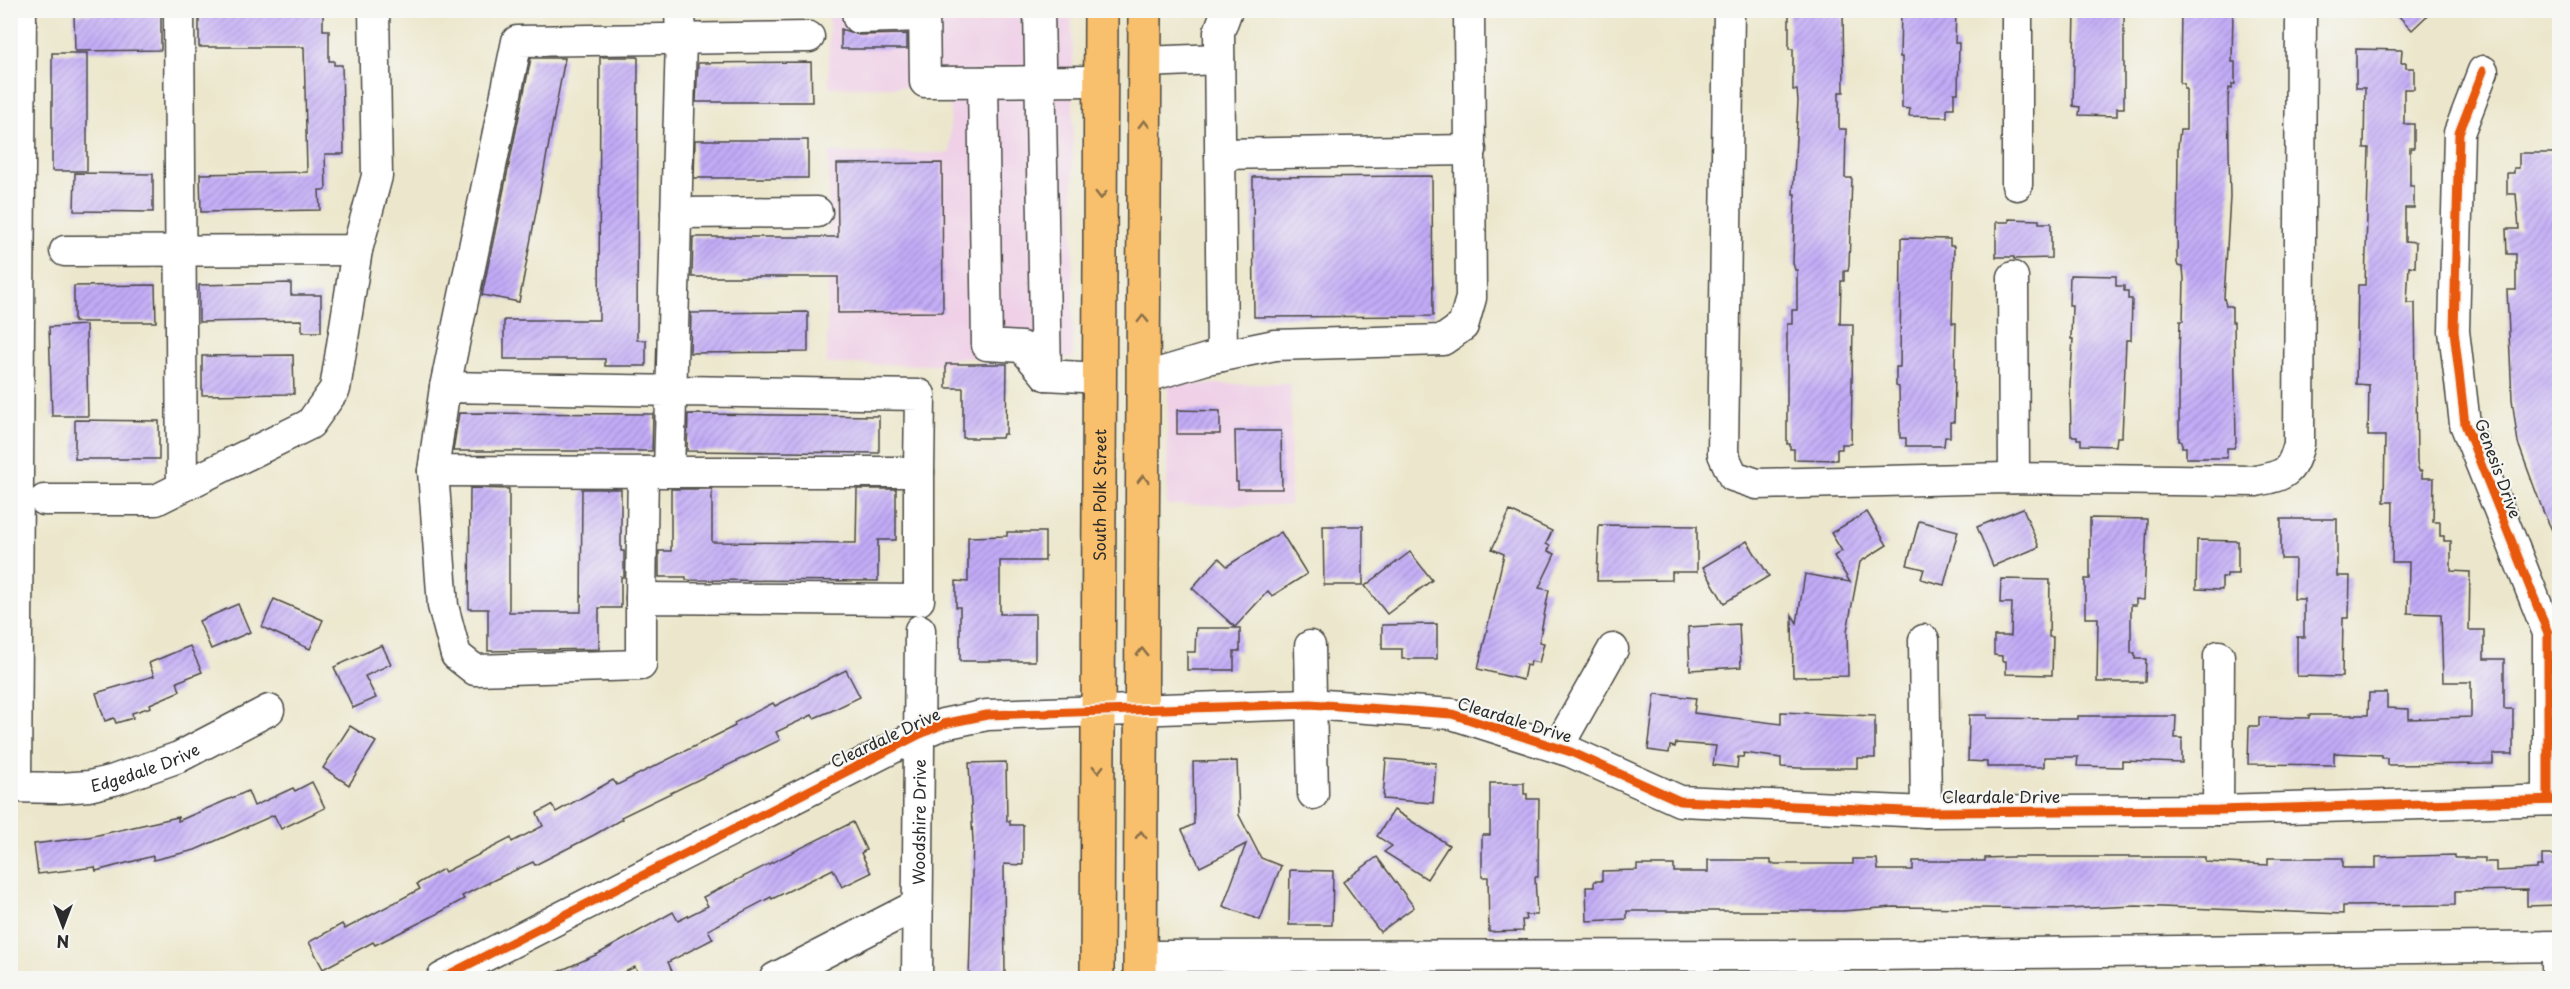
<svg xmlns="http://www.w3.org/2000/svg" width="2570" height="989" font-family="'Playpen Sans',sans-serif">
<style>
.built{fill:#efd0e7}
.building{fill:url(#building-hatch)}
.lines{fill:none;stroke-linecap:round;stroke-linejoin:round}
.minor-casing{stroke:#484743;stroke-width:33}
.major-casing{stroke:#484743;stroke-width:36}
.minor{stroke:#fff;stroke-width:30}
.major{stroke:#f8bf6c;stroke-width:33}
.cycleway-casing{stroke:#f6f6f2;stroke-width:13}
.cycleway{stroke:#e8590c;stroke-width:9}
.oneway{stroke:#876e48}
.labels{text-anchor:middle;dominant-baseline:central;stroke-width:4.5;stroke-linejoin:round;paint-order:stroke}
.street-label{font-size:16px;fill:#2b2b2b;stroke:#f6f6f2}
</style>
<defs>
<pattern id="building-hatch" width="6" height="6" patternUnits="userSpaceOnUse" patternTransform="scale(1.5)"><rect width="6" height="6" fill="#c3acf8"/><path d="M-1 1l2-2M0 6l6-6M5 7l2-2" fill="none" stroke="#9f8cc9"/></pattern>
</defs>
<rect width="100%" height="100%" fill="#f6f6f2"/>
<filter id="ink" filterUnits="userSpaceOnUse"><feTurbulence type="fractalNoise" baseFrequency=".0167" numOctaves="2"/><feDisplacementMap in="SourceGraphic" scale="12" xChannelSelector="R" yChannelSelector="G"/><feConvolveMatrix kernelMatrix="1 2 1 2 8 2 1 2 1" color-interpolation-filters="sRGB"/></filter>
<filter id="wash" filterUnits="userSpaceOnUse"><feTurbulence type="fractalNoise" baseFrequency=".008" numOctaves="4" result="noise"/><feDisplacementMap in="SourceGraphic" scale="24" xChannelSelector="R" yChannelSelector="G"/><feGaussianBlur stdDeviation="1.35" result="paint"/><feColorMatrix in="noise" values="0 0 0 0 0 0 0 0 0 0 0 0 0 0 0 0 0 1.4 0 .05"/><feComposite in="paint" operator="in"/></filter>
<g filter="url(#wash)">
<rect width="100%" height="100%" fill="#ece7cc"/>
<g class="built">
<path d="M829,11H1071L1073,56V358H952V365L827,364L829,153H950V87H829Z"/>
<path d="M1168,384H1291L1290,505H1167Z"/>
</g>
<g id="blocks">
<g class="building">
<path d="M199,10H323V30H329V61H334V65H342L344,154H325L326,190H319L320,210L201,212L200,174L307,172L304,47H199Z"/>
<path d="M1789,10H1843L1844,92H1839V129H1846L1845,178H1852L1849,265L1848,271H1844V281H1841L1840,324H1853L1851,444H1842V449H1837V460L1794,459V449H1790V444H1787V324H1792V310H1797V270H1795L1793,263L1795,194H1793L1798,101L1797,90H1793V49H1789Z"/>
<path d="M1901,10H1956L1955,43H1959L1958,93H1954V108H1947V117L1909,116L1910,109L1902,108V57H1900Z"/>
<path d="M2075,10H2124V108H2117V116L2079,115L2080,107L2073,106Z"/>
<path d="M2181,10H2233L2232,62H2235V84H2232V89L2229,88L2228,101L2230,197L2224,298L2226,306H2232V322H2234L2236,442L2234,448H2227V458H2186V447H2182V441H2179V356L2180,321H2183L2184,279L2183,267L2178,266L2177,263L2178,146L2180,130H2186V89H2184V83H2180Z"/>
<path d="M2393,10H2433L2412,30Z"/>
<path d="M161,13V50L75,51L74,14Z"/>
<path d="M841,29L859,35L907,34V49H841Z"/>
<path d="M2356,49L2402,50L2401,63H2406V68H2414V89H2404V124H2414V148H2410V186H2414V208H2405V241L2416,242L2415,267L2409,266L2407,303H2415L2417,463L2419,471H2422V478H2434L2433,522H2440V536H2444V541H2451V571L2470,572L2469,630H2484V659H2504V709H2513V754H2493V764L2387,765V758H2382V755L2334,753V765L2248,764L2249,726H2259V717L2309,718V715H2368L2369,693H2387V708L2409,709V719L2471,717V682H2443L2441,614L2408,613L2409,562H2392L2393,502H2384L2385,436H2368L2369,385L2356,384L2358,285H2365L2369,148H2364L2365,88H2356Z"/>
<rect x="52" y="53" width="35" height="118"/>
<path d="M600,57H638L637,340H646V366H605V359H504V320H599Z"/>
<path d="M531,58H565L519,302L482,295Z"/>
<path d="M811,62L812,102H696L698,63Z"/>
<path d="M695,140H808V178H694Z"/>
<path d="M2519,153H2559V194H2556L2557,272H2559V545L2543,511L2518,443L2512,399L2507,290H2516V254H2507L2506,229H2519L2516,194H2507V173H2514V168H2519Z"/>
<path d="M942,163L943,312L838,313V277H692L693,237H838L837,164Z"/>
<path d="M75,173L153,174V212L74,211Z"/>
<path d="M1432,176L1433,316L1254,317L1253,177Z"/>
<path d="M2009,219L2039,220V223H2051V258L2014,259V257H1996V222H2009Z"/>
<path d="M1901,238L1950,239V246H1954L1952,323H1956L1954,422H1950V437H1945L1944,446H1906V438H1900L1899,387L1896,386V367H1900Z"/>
<path d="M2070,275L2116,276V286H2124V291H2128V299H2132L2131,340H2126L2122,437H2117L2116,446L2081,445V439H2077V436H2071L2070,385L2073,339H2071L2072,305H2069Z"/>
<path d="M291,283V295H321V332H302V320L199,322V285Z"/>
<path d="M155,285L156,322H74V286Z"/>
<path d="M808,312V352L690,353L691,313Z"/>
<path d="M86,325L88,416H52L49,327Z"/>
<path d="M293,355L294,394L202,395V356Z"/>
<path d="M946,364H1007L1006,434H1003L1002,438H963V388H946Z"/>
<path d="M1177,410L1220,411V434H1177Z"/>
<path d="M459,413L653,414L652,451H453Z"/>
<path d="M688,414L879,416V453L687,451Z"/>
<path d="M75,420L159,421V459H75Z"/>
<path d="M1235,431H1281L1282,489H1238V482H1236Z"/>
<path d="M470,488L509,489V612H581L582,489H621V551H624V577H621V608H599V649L488,651V609H469Z"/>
<path d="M671,489H712V542L856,543L857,489H896V540H878V581L686,580V577H659V551H671Z"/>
<path d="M2023,508L2039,547L1993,566L1977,527Z"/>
<path d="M1510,511L1552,531L1546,544L1550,546L1548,551L1555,554L1539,588L1549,590L1539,642L1544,643L1539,663L1531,661L1530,666L1526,665L1523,680L1478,669L1504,554L1492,549Z"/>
<path d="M1867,512L1887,545L1860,562L1847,631L1848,676L1793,677L1792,615L1797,623L1805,574L1850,582L1834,556L1842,551L1831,533Z"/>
<path d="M2090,518L2147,519L2144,600L2136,599V605H2131V653H2135V659H2146L2145,682H2097L2098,618H2085V579H2090Z"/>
<path d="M2281,519H2337V576H2350L2349,618H2343L2342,677L2297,676V637H2304V599H2294L2295,559H2281Z"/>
<path d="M1919,521L1958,531L1944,585L1921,579L1924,569L1907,565Z"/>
<path d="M1599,525L1697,526V572H1672V580L1597,581Z"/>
<path d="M1323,526H1363V585H1324Z"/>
<path d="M1007,532H1045V561H1000V614H1035V661H960V607H956V581L968,582V537L1007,536Z"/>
<path d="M1281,532L1307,574L1272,596L1268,591L1235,627L1192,588L1219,558L1227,566Z"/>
<path d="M2197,540L2238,541V574H2227V577H2222V590L2196,589Z"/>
<path d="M1747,541L1769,576L1724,603L1703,567Z"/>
<path d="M1410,552L1432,580L1387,614L1365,586Z"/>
<path d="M2001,579L2050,580L2049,637H2053L2052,675L2006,674V661H2002V656L1994,655V636H2011L2012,603H2000Z"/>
<path d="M274,599L323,620L310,649L262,627Z"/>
<path d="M238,604L250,632L211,649L199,621Z"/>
<path d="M1437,624V659H1402V649H1382V625Z"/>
<path d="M1739,624L1741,667L1690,670L1688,627Z"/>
<path d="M1196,628H1240V651H1234V670H1187V652H1195Z"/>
<path d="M382,645L391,664L365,676L376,698L353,708L334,667Z"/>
<path d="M190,646L202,672L177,682L180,691L150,704L151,707L132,713L133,718L116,723L114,718L105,721L96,693L154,676L149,663Z"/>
<path d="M846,670L860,697L831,711L814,718L812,715L776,732L780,740L621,817L622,819L594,835L535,865L533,862L496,879L462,896L464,899L435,915L375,945L373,942L323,969L309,942L342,924L345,929L420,889L417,884L443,869L445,872L511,838L512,842L543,826L537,813L552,805L556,812L613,780L617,785L735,726L734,723L773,703L775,706Z"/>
<path d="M1655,694L1696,698L1694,713L1781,724V712L1875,716V758H1857V768H1799L1781,767V758L1744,753L1743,757H1738L1737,768L1713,765L1716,746L1676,743L1675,747L1670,746L1669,753L1648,750Z"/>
<path d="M1969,715H1987V718L2049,719H2078V716H2176L2175,738H2182V763L2122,761V767L2077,766L2078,757H2044V767H1987V762L1968,761Z"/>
<path d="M350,726L376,742L349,785L323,768Z"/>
<path d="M1386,759L1436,763L1433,803L1383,799Z"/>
<path d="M1237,761L1239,815L1261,858L1281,866L1260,920L1223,906L1246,844L1200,867L1182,830L1194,824L1193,762Z"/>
<path d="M1006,762L1007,821H1010V825H1023V865L1004,864L1005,978H969L973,842L969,763Z"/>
<path d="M312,782L325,808L281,829L274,815L195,850L153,860V856L96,871L95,867L38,874L34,844L89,837L178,817V821L248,791L254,806L293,788L295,791Z"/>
<path d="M1490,783H1524V794H1527V799H1539L1538,877H1535L1537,915H1525L1526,920H1522L1523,931L1489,932L1488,877H1482V835H1490Z"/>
<path d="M1394,810L1449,845L1427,879L1384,852L1392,846L1377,836Z"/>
<path d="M853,822L866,850L861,853L871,873L842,887L833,869L772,899L771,897L708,930L713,939L668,962L675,978H640L635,967L612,978H544L598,954L673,912L678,921L708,906L703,897Z"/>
<path d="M2455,855V858H2485V862H2496V871L2537,869V866H2542V855H2559V905L2527,906V890L2455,891V905L2343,906V914L2136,906L2066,909L1894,907L1843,911H1627V919L1587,921L1586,887H1594V881H1602V871L1637,870V865H1674V872H1708V860H1771V864H1853V859H1877L1878,870H1913V861H1985V858L2009,857H2205V862L2268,865V858H2343V868H2376V857Z"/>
<path d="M1377,857L1414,907L1380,932L1343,882Z"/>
<path d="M1290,870L1333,871L1332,925H1289Z"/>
</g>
</g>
</g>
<g filter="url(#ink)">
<use href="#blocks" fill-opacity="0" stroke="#484743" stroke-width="1.5"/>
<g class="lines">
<g class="minor-casing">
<g id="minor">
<path d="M179,10L182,487L310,424L335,389L357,250"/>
<path d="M857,10L858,18L924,16"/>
<path d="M924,10L925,82L1101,81"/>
<path d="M1039,10L1046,375L1100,378"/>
<path d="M1729,10L1723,454L1733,476L1757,484L2007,478L2256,481C2285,475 2291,474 2299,444L2301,10"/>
<path d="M2017,10V185"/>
<path d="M1144,62L1219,59"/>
<path d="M2483,71L2459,133L2454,331L2465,424L2548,633V800"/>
<path d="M983,82L987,345L1022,347L1046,375"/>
<path d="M1220,154L1471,150"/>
<path d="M676,213L817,212"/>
<path d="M65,251L357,250L377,176L374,10"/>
<path d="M2013,277L2014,478"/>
<path d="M1222,356L1219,32L1227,10"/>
<path d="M1143,378L1207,359L1275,345L1443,340L1463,326L1471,298L1469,10"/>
<path d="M445,387L517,41L809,37"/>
<path d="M433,471L443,606L456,655L475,670L641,665V598L919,600V472"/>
<path d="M669,472H919L920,395L445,387L433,471L669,472C673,328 677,183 681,39L680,10"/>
<path d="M44,500H156L182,487"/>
<path d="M641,598L643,472"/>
<path d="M1924,640L1926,812"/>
<path d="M1310,646L1313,794"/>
<path d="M1558,747L1613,649"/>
<path id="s1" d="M10,787L60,788L89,786L114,780L179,757L269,710"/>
<path d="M16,787L21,10"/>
<path d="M2218,810L2219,656"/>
<path d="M1140,956L1873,955L2560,946"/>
<path d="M442,978L920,734L943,724L987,715L1310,704L1452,714L1571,752L1680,801L1926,812L2218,810L2560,800"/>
<path d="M775,978L917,905"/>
<path id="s2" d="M917,978L920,630"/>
<path d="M2557,978V946"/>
</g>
</g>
<g class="major-casing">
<g id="major">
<path id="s3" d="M1097,978L1101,10"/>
<path d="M1140,978L1145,10"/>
</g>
</g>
<use href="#minor" class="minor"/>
<use href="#major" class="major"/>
<g class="cycleway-casing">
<g id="cycleway">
<path d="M2483,71L2459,133L2454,331L2465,424L2548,633V800"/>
<path d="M442,978L920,734L943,724L987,715L1310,704L1452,714L1571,752L1680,801L1926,812L2218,810L2560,800"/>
</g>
</g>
<use href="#cycleway" class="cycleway"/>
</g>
<defs><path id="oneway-chevron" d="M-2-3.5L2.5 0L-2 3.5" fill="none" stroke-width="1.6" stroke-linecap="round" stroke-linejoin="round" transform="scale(1.5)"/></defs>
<g class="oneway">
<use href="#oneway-chevron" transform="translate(1144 124) rotate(-90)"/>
<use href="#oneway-chevron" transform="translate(1101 195) rotate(90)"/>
<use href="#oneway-chevron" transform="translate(1143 319) rotate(-90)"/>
<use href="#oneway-chevron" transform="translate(1143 479) rotate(-90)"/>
<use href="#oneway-chevron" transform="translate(1142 652) rotate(-90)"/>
<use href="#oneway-chevron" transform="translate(1098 769) rotate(90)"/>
<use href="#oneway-chevron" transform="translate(1141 835) rotate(-90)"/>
</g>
</g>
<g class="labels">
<g class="street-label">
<text transform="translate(2499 468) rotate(70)">Genesis Drive</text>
<text stroke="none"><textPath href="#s3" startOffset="483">South Polk Street</textPath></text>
<text transform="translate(1515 719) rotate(17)">Cleardale Drive</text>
<text transform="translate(885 737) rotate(-25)">Cleardale Drive</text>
<text stroke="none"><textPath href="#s1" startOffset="138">Edgedale Drive</textPath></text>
<text x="2001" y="796">Cleardale Drive</text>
<text stroke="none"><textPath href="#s2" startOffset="156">Woodshire Drive</textPath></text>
</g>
</g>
<rect width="2570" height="989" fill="none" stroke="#f6f6f2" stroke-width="36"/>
<g transform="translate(63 926) rotate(180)" stroke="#f6f6f2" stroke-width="4.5" paint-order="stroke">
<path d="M0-4.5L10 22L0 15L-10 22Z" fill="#2b2b2b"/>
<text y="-9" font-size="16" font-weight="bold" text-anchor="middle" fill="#2b2b2b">N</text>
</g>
</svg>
